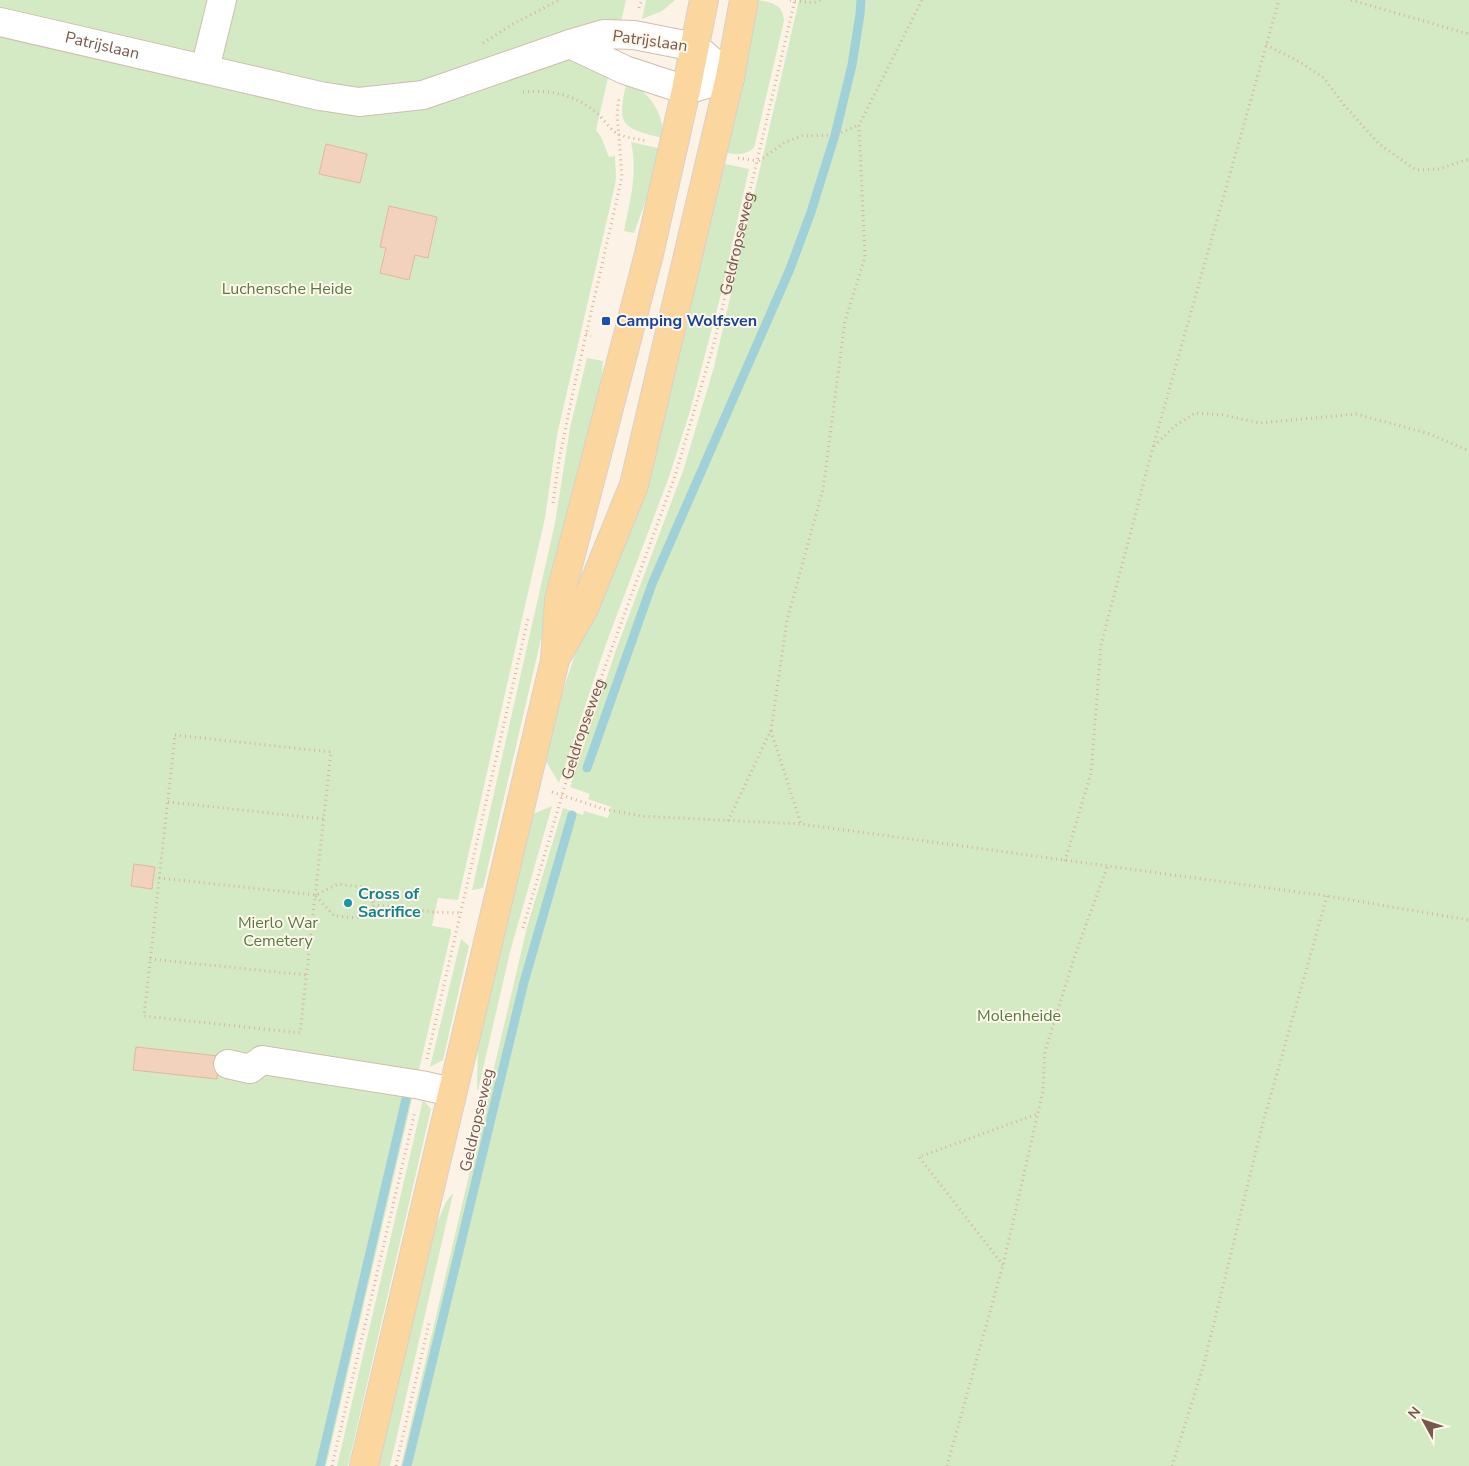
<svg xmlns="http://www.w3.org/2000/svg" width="1469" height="1466" font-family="'Nunito Sans',sans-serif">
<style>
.green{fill:#d4eac4}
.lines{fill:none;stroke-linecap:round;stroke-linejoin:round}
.stream{stroke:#a0d0d8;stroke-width:9}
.building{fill:#f2d1bd;stroke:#e4b79d}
.minor-casing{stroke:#d0bdae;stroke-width:30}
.major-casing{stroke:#d9d1cc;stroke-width:30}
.path{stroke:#d7b4a0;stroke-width:3;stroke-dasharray:1 4;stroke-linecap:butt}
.minor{stroke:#fff;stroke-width:28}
.major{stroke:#fbd69e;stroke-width:28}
.transit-dot{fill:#1a4fb4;stroke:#fff7ec;stroke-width:2}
.culture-dot{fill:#0f9aa8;stroke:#fff7ec;stroke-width:2}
.labels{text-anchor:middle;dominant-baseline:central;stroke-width:4;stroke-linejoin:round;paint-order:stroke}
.street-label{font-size:16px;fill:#76594a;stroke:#fff7ec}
.park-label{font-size:16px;fill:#547b42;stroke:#fff7ec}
.transit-label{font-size:16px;font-weight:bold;fill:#164399;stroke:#fff7ec;text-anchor:start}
.culture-label{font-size:16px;font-weight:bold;fill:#0d838f;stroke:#fff7ec;text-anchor:start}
</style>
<rect width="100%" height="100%" fill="#fcf3e6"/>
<g class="green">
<path d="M0,0H626L596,130L601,137L609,157L615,156L616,177L615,185L557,435L545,518L458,900L438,898L432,926L451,929V933L326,1466H0Z"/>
<path d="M646,0H675L662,11L642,19Z"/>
<path d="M757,0C771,2 783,4 784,21L754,148C743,156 736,155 723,152Z"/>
<path d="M799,0H1469V1466H401L527,927L563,808L583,815L584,811L608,818L611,807L588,799L590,794L570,787L616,650L683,471L714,367Z"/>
<path d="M627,80C649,93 664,112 663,138C619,128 617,124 627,80Z"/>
<path d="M631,142L662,149L654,178L634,233L624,231C630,201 638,173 631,142Z"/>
<path d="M721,163L749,169L720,298L690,411L669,477L607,641L559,783L544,758L557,709L581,636Z"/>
<path d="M587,358L603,361L599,411L568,523L483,888L472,890L555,523L570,428Z"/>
<path d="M552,806L511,948L478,1090H477L478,1039L530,815Z"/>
<path d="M461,939L469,946L443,1060L430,1067Z"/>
<path d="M423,1100L431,1109L348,1466H337Z"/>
<path d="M452,1194H453L390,1466H378L433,1232L446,1202Z"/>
</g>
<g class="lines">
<g class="stream">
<path d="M587,768L652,584L790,269L811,212L835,135L852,65L860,14L861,0"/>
<path d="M320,1466L406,1099"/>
<path d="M407,1466L524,982L572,815"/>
</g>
</g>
<g class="building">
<path d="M326,144L367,154L360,183L319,174Z"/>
<path d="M389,206L437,217L428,258L415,255L409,280L380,273L386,248L380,247Z"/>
<path d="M134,864L155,867L152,889L131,886Z"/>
<path d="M136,1047L219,1056L217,1079L133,1070Z"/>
</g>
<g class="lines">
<g class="minor-casing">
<g id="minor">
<path id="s2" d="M0,22L320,96L359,102L423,95L570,44"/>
<path d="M604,34L634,35L695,47L730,77L686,90L625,70L570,44Z"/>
<path d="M205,69L222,0"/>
<path d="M228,1064L250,1069L262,1060L421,1085L452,1092"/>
</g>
</g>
<g class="major-casing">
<g id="major">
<path d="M558,654L584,608L634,485L730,77L744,0"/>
<path d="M364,1466L555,660L559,600L649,254L686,90L704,0"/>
</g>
</g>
<g class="path">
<path d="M790,0L813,3L821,0"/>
<path d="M1351,0L1469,34"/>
<path d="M639,8L642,0"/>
<path d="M483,43L513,24L559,0"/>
<path d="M1266,45L1300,62L1324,78L1344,105L1379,144L1416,170L1439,169L1469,159"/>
<path d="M523,92C550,89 577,95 598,114C604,120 612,132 620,135C628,138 638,139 646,141"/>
<path d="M738,158L758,161"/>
<path d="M759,161L785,142L802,136L835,135L859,125"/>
<path d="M586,334L591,336"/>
<path d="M1154,446L1175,426L1195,413L1223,415L1260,423L1356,414L1430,434L1469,451"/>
<path d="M553,503L559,460L575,383L622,177L617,113L619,97"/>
<path d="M771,731L801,824"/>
<path d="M175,735L331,752L300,1033L144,1016Z"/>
<path d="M552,792L604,809L641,816L801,824L1327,896L1469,920"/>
<path d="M168,802L324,819"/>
<path d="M728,821L771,730L787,620L823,489L845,321L865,257L859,125L922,0"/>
<path d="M1065,861L1091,773L1101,645L1153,447L1279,0"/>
<path d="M159,878L316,895L338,884L362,887L375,905"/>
<path d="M316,896L334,916L357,918L375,905L434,912L461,913"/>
<path id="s1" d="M523,928L579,738L675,476L714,343L795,0"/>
<path d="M150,959L307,975"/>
<path d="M427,1059L528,619"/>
<path d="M1003,1265L919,1157L1037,1114"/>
<path d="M332,1466L415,1111"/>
<path d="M396,1466L429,1323"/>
<path d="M947,1466L1003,1265L1043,1091L1045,1051L1075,955L1108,865"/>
<path d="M1172,1466L1204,1364L1261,1130L1327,896"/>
</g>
<use href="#minor" class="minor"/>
<use href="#major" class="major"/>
</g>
<rect class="transit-dot" x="601" y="316" width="10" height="10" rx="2.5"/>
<circle class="culture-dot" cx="348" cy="903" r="5"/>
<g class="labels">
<g class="street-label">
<text transform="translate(650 41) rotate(8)">Patrijslaan</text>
<text stroke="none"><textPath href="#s2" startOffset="105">Patrijslaan</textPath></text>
<text stroke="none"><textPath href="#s1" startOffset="718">Geldropseweg</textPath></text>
<text stroke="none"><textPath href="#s1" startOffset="208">Geldropseweg</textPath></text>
<text transform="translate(477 1120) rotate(-77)">Geldropseweg</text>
</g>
<g class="park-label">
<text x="287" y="289">Luchensche Heide</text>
<text x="278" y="923">Mierlo War<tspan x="278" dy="18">Cemetery</tspan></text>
<text x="1019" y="1016">Molenheide</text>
</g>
<g class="transit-label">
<text x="616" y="321">Camping Wolfsven</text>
</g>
<g class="culture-label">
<text x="358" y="894">Cross of<tspan x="358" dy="18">Sacrifice</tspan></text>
</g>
</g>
<g transform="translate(1424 1421) rotate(310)" stroke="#fff7ec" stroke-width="4" paint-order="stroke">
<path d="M0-4L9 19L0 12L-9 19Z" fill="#76594a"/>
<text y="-8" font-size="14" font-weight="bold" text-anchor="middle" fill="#76594a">N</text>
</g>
</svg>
